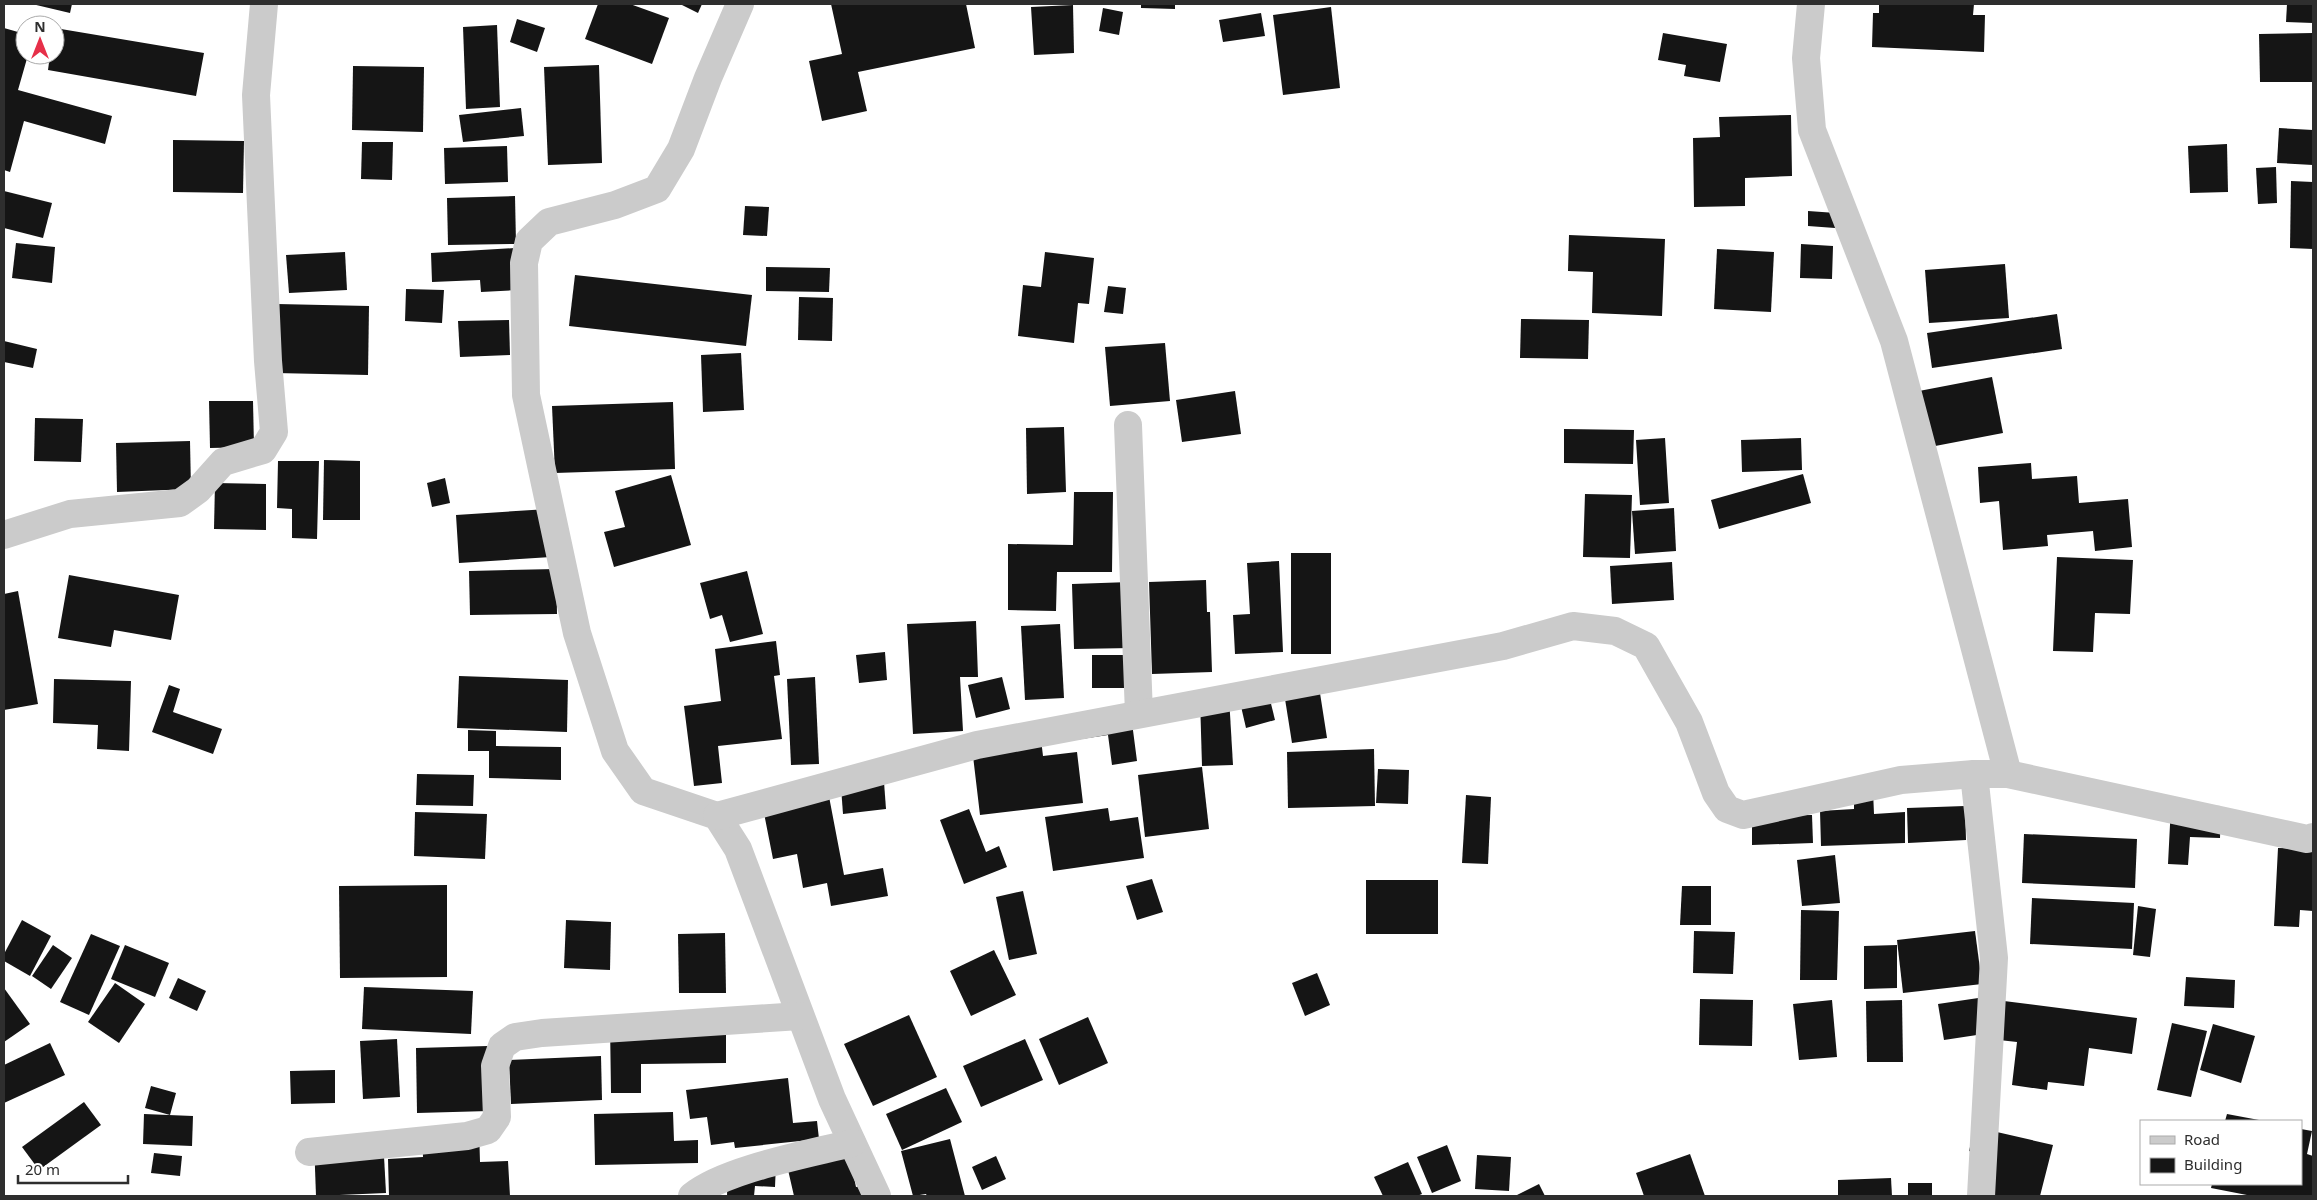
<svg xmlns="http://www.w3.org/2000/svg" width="2317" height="1200" font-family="'Noto Sans',sans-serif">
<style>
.building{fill:#151515}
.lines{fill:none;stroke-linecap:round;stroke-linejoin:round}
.street{stroke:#cbcbcb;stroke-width:28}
</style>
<rect width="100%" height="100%" fill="#fff"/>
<g class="building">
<path d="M32,4H72L70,13Z"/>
<path d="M598,4H630L669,18L652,64L585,39Z"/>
<path d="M680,4H702L698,13Z"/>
<path d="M831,4H966L975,48L858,72L867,111L822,121L809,61L842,54Z"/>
<path d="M1141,4H1175V9L1141,8Z"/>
<path d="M1879,4H1974L1973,15H1985L1984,52L1872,47L1873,13H1879Z"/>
<path d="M2287,4H2313V23L2286,22Z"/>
<path d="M1073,5L1074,53L1034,55L1031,7Z"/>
<path d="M1331,7L1340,88L1283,95L1273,15Z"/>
<path d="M1103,8L1123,12L1119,35L1099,31Z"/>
<path d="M1261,13L1265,36L1223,42L1219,20Z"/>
<path d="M517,19L545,28L537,52L510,42Z"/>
<path d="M497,25L500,107L466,109L463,27Z"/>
<path d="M4,28L25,34V55H28L18,90L112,116L105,144L24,121L10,172L4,170Z"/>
<path d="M55,28L204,53L196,96L48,70L50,55H55Z"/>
<path d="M1663,33L1727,44L1720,82L1684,76L1686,65L1658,60Z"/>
<path d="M2313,33V82H2260L2259,34Z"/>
<path d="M599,65L602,163L548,165L544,67Z"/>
<path d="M353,66L424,67L423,132L352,130Z"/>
<path d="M521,108L524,136L463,142L459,115Z"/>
<path d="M1791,115L1792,176L1745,178V206L1694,207L1693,138L1720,137L1719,117Z"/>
<path d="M2279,128L2313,130V165L2277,163Z"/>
<path d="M173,140L244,141L243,193L173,192Z"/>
<path d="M362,142H393L392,180L361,179Z"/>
<path d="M2227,144L2228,192L2190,193L2188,146Z"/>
<path d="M507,146L508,182L445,184L444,148Z"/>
<path d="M2276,167L2277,203L2258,204L2256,168Z"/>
<path d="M2291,181L2313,182V249L2290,248Z"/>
<path d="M4,191L52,203L43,238L4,228Z"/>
<path d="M515,196L516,244L448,245L447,198Z"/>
<path d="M745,206L769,207L767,236L743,235Z"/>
<path d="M1808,211L1836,213L1835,228L1808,226Z"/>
<path d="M1569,235L1665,239L1662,316L1592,313L1593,272L1568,271Z"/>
<path d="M16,243L55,247L52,283L12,278Z"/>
<path d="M1801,244L1833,246L1832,279L1800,278Z"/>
<path d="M515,248L518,290L481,292L480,280L432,282L431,253Z"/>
<path d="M1717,249L1774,252L1771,312L1714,309Z"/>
<path d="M345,252L347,290L289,293L286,255Z"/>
<path d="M1045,252L1094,258L1089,304L1078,303L1074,343L1018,336L1023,285L1041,287Z"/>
<path d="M2005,264L2009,318L1929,323L1925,270Z"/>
<path d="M766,267L830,268L829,292L766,291Z"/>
<path d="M575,275L752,295L746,346L569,326Z"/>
<path d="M1108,286L1126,288L1123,314L1104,312Z"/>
<path d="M406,289L444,290L442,323L405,321Z"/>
<path d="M799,297L833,298L832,341L798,340Z"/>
<path d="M277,304L369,306L368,375L275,373Z"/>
<path d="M2057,314L2062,349L1932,368L1927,333Z"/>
<path d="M1521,319L1589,320L1588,359L1520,358Z"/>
<path d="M509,320L510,355L460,357L458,321Z"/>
<path d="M4,341L37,349L33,368L4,362Z"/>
<path d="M1165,343L1170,401L1110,406L1105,347Z"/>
<path d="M741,353L744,410L703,412L701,355Z"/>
<path d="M1992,377L2003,433L1930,447L1919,391Z"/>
<path d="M1235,391L1241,434L1182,442L1176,400Z"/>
<path d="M209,401H253L254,447L210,448Z"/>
<path d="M673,402L675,469L555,473L552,406Z"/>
<path d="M35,418L83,419L81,462L34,461Z"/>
<path d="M1064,427L1066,492L1027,494L1026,428Z"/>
<path d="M1564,429L1634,430L1633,464L1564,463Z"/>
<path d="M1665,438L1669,503L1640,505L1636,440Z"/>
<path d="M1801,438L1802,470L1742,472L1741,440Z"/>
<path d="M190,441L191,489L117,492L116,443Z"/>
<path d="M324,460L360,461V520H323Z"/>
<path d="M278,461H319L317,539L292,538V509L277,508Z"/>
<path d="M2031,463L2032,479L2077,476L2079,503L2128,499L2132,547L2095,551L2093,531L2047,535L2048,546L2003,550L1999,501L1980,503L1978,467Z"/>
<path d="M1803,474L1811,503L1719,529L1711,500Z"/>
<path d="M671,475L691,545L614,567L604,532L625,527L615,491Z"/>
<path d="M445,478L450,503L432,507L427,483Z"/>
<path d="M215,483L266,484V530L214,529Z"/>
<path d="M1074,492H1113L1112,572H1057L1056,611L1008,610V544L1073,545Z"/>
<path d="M1585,494L1632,495L1630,558L1583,557Z"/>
<path d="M1674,508L1676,551L1635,554L1632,511Z"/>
<path d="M548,509L551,557L459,563L456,515Z"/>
<rect x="1291" y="553" width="40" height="101"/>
<path d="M2057,557L2133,560L2130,614L2095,613L2093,652L2053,651Z"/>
<path d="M1279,561L1283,652L1235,654L1233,615L1250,614L1247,563Z"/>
<path d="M1672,562L1674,600L1612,604L1610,566Z"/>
<path d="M556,569L557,614L470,615L469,571Z"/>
<path d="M747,571L763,634L730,642L722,615L710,619L700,583Z"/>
<path d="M69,575L179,595L171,640L114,630L111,647L58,638Z"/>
<path d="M1206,580L1207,612H1210L1212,672L1152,674L1149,582Z"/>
<path d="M1130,582L1132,648L1074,649L1072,584Z"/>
<path d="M18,591L38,704L4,710V594Z"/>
<path d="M976,621L978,677H960L963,731L913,734L907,624Z"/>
<path d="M1060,624L1064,698L1025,700L1021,626Z"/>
<path d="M776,641L780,675L774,676L782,739L718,746L722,783L694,786L684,706L721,701L715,649Z"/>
<path d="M885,652L887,680L859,683L856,655Z"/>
<path d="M1092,655H1137L1136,688H1092Z"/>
<path d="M1317,674L1327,738L1292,743L1282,680Z"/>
<path d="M459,676L568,680L567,732L457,728Z"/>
<path d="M815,677L819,764L791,765L787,679Z"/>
<path d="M1002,677L1010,709L976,718L968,685Z"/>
<path d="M54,679L131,681L129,751L97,749L98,725L53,723Z"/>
<path d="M1266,683L1275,720L1246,728L1237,689Z"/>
<path d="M169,685L180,689L173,712L222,729L213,754L152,732Z"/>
<path d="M1229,697L1233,765L1202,766L1200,698Z"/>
<path d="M1131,715L1137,761L1112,765L1108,735L1075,740Z"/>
<path d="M468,730L496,731V746L561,747V780L489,778V751H468Z"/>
<path d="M1040,731L1043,756L1077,752L1083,803L980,815L971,739Z"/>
<path d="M1374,749L1375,806L1288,808L1287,752Z"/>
<path d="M1202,767L1209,829L1145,837L1138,775Z"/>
<path d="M1378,769L1409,770L1408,804L1376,803Z"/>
<path d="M417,774L474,775L473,806L416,805Z"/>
<path d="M884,782L886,809L843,814L841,787Z"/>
<path d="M827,786L844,875L883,868L888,896L831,906L827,883L803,888L797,854L773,859L761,798Z"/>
<path d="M1873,791L1874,814L1905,812V843L1821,846L1820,811L1854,809V792Z"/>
<path d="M1466,795L1491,797L1488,864L1462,863Z"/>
<path d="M2171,805L2221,806L2220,838L2190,837L2188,865L2168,864Z"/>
<path d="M1965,806L1966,840L1908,843L1907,808Z"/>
<path d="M1108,808L1110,821L1138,817L1144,858L1053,871L1045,817Z"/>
<path d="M969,809L986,852L999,846L1007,867L964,884L940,820Z"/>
<path d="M415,812L487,814L485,859L414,856Z"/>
<path d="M1812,815L1813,843L1752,845V816Z"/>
<path d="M2024,834L2137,839L2135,888L2022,883Z"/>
<path d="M2278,848L2313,849V911L2300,910L2299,927L2274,926Z"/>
<path d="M1835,855L1840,903L1802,906L1797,860Z"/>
<path d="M1152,879L1163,912L1137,920L1126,886Z"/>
<rect x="1366" y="880" width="72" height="54"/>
<path d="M447,885V977L340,978L339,886Z"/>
<path d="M1682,886H1711V925H1680Z"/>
<path d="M1023,891L1037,954L1009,960L996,897Z"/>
<path d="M2032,898L2134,903L2132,949L2030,944Z"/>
<path d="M2138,906L2156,909L2150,957L2133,955Z"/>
<path d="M1801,910L1839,911L1837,980H1800Z"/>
<path d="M22,920L51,936L30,976L4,961V954Z"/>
<path d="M566,920L611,922L610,970L564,968Z"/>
<path d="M1694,931L1735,932L1733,974L1693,973Z"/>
<path d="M1975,931L1982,984L1903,993L1897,940Z"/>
<path d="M725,933L726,993H679L678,934Z"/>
<path d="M91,934L120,946L89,1015L60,1002Z"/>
<path d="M53,945L72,958L51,989L32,976Z"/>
<path d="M125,945L169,963L155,997L111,979Z"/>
<path d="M1897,945V988L1864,989V946Z"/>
<path d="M994,950L1016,995L971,1016L950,971Z"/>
<path d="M1317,973L1330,1005L1305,1016L1292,983Z"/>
<path d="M2186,977L2235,980L2234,1008L2184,1006Z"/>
<path d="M178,978L206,991L197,1011L169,998Z"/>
<path d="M115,983L145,1004L119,1043L88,1022Z"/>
<path d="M364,987L473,991L471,1034L362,1029Z"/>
<path d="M4,988L30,1024L4,1042Z"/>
<path d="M1985,997L1990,1033L1944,1040L1938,1004Z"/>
<path d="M1700,999L1753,1000L1752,1046L1699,1045Z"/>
<path d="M1832,1000L1837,1057L1799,1060L1793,1004Z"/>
<path d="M1902,1000L1903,1062H1867L1866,1001Z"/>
<path d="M1996,1000L2137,1018L2132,1054L2089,1048L2084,1086L2048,1082L2047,1090L2012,1085L2017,1042L1990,1039Z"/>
<path d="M909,1015L937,1077L873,1106L844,1044Z"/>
<path d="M1088,1017L1108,1063L1059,1085L1039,1039Z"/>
<path d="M726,1022V1063L641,1064V1093H611L610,1023Z"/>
<path d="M2172,1023L2207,1031L2191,1097L2157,1090Z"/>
<path d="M2213,1024L2255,1036L2241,1083L2200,1070Z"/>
<path d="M397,1039L400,1097L363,1099L360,1041Z"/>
<path d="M1025,1039L1043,1080L981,1107L963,1066Z"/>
<path d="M50,1043L65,1075L4,1103V1065Z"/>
<path d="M488,1046L489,1111L417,1113L416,1048Z"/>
<path d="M601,1056L602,1100L511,1104L509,1060Z"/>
<path d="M335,1070V1103L291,1104L290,1071Z"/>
<path d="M788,1078L793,1123L817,1121L819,1139L735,1148L734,1142L711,1145L707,1117L690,1119L686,1090Z"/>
<path d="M151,1086L176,1093L170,1115L145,1108Z"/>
<path d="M946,1088L962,1122L902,1150L886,1114Z"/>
<path d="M84,1102L101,1125L39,1170L22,1147Z"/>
<path d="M673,1112L674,1141L698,1140V1163L595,1165L594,1114Z"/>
<path d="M144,1114L193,1116L192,1146L143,1144Z"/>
<path d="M2227,1114L2259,1120V1121H2225Z"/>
<path d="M1975,1127L2053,1145L2040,1196H1980L1989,1156L1969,1151Z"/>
<path d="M479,1128L480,1162L508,1161L510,1196H389L388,1159L423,1157L422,1131Z"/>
<path d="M2301,1129L2312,1131L2307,1154L2313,1156V1196H2252L2211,1188L2212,1184H2301Z"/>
<path d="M383,1138L386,1193L316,1196L314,1141Z"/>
<path d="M950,1139L965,1196H927L926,1194L913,1196L901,1151Z"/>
<path d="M1447,1145L1461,1181L1432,1193L1417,1157Z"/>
<path d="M848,1148L856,1187L866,1185L868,1196H794L786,1161Z"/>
<path d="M154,1153L182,1156L180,1176L151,1173Z"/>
<path d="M1690,1154L1705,1196H1644L1636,1173Z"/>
<path d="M1477,1155L1511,1157L1509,1191L1475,1189Z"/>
<path d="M996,1156L1006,1179L982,1190L972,1167Z"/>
<path d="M728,1162L776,1163L775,1187L755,1186L754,1196H727Z"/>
<path d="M1408,1162L1422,1194L1417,1196H1383L1374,1177Z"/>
<path d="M1891,1178L1892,1196H1838V1180Z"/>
<rect x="1908" y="1183" width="24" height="13"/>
<path d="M1539,1184L1545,1196H1515Z"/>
</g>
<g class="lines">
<g class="street">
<path d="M740,4L708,78L681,149L657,189L615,205L549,222L529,241L524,263L526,395L577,633L615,751L643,791L717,816L738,849L832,1099L877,1196"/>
<path d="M1811,4L1806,58L1812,130L1894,341L2008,774"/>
<path d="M1128,425L1139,714"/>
<path d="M4,535L70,514L180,503L198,490L223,462L263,450L274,432L268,361L256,95L264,4"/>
<path d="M1974,774L1994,958L1981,1196"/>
<path d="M717,816L977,745L1503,646L1573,626L1615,631L1646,646L1689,722L1716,793L1727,809L1743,815L1901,780L1974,774H2008L2307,839L2313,837"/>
<path d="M309,1152L467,1136L488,1130L497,1117L495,1066L502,1046L515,1037L542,1033L800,1016"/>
<path d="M692,1196C725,1169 809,1154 852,1143"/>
</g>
</g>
<rect width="2317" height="1200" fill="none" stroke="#2e2e2e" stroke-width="10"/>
<rect x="2140" y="1120" width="162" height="65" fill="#ffffff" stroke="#ababab"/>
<rect x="2150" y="1136" width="25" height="8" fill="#cbcbcb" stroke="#ababab"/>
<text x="2184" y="1145" font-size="15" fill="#2e2e2e">Road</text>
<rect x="2150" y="1158" width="25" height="15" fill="#151515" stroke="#ababab"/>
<text x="2184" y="1170" font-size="15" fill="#2e2e2e">Building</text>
<g transform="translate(40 40)"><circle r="24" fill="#ffffff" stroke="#ababab"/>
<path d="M0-4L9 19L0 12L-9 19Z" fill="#e62f49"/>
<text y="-8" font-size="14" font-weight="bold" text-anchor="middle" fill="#2e2e2e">N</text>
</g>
<path d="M18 1175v8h110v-8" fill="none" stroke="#2e2e2e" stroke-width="2.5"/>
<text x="25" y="1175" font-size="15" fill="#2e2e2e" stroke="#ffffff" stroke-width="4" paint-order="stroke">20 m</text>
</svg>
